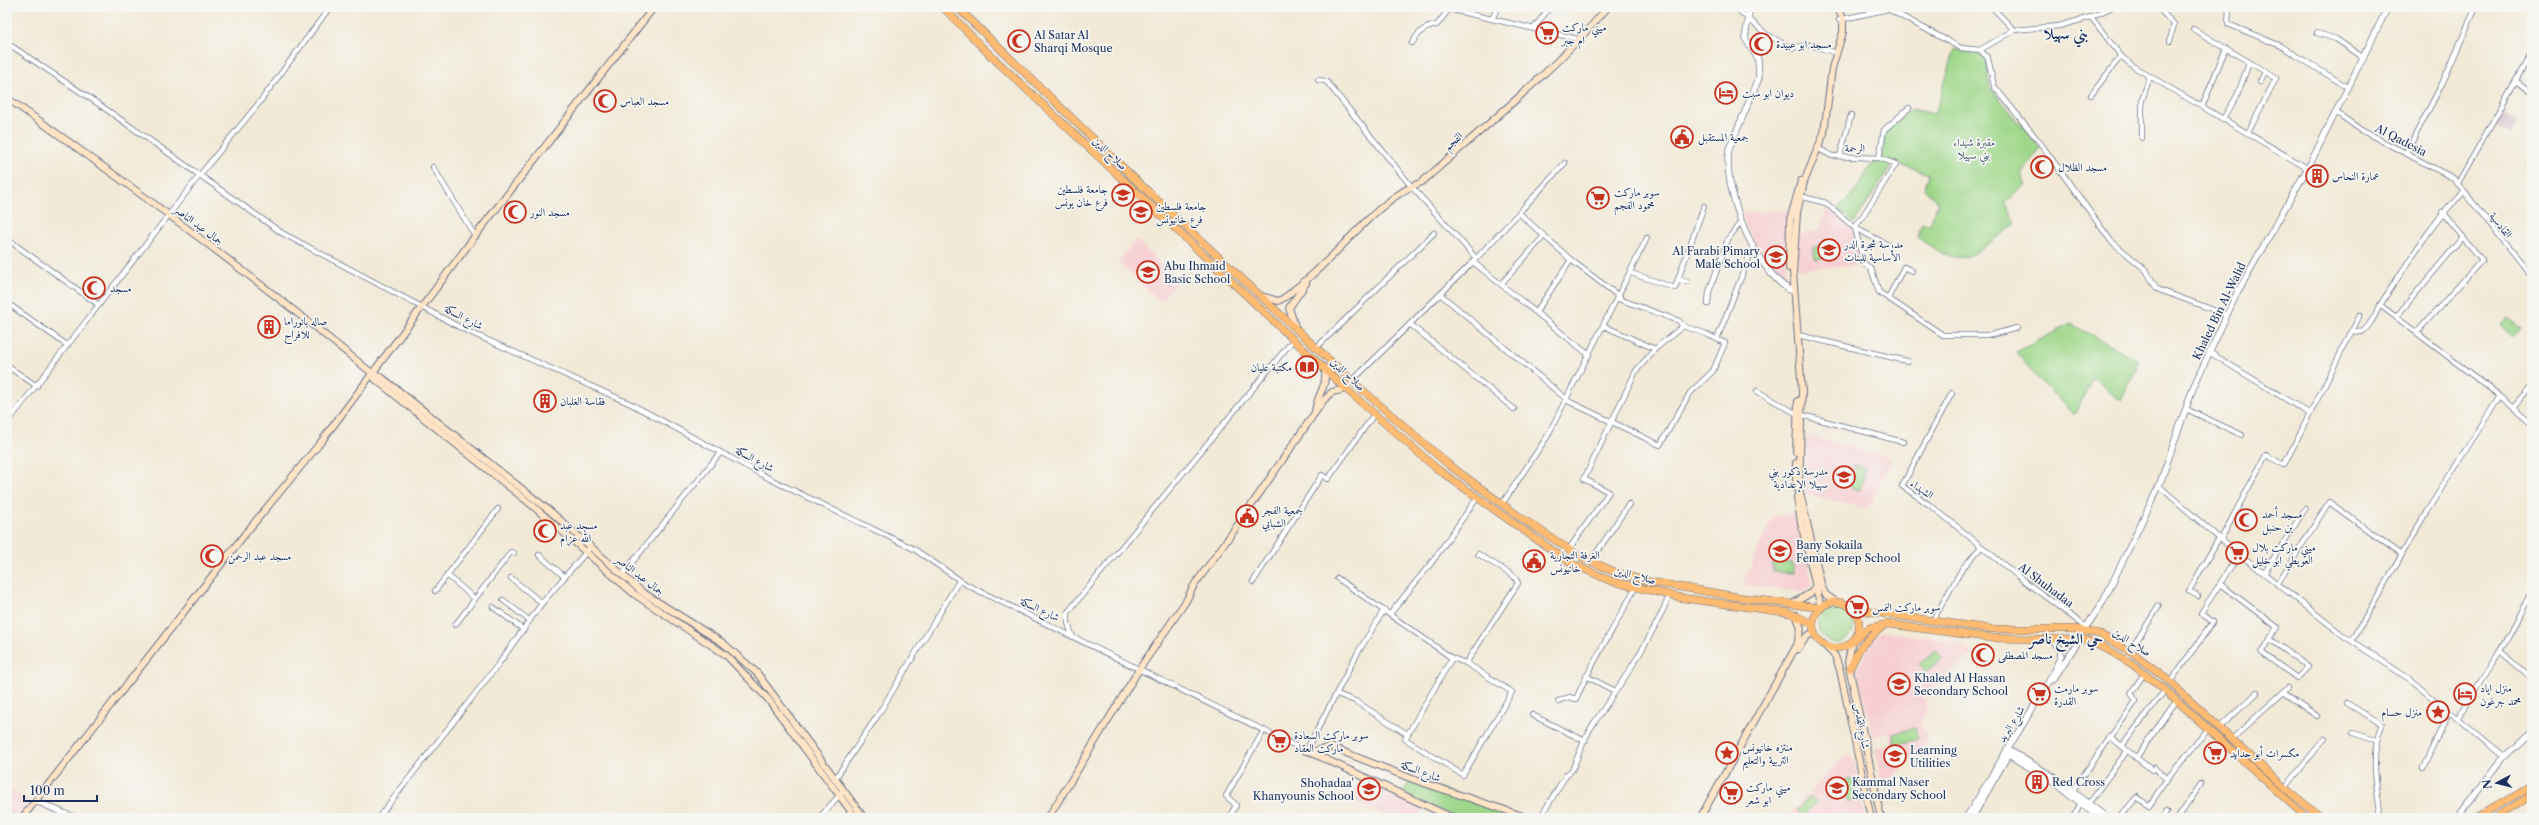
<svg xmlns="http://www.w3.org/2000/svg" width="2539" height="825" font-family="'Libre Caslon Text',Amiri,serif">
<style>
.built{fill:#f7cfd2}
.industrial{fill:#d2bdc6}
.green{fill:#9ed789;stroke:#5c8374}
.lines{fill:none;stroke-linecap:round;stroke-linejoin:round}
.minor-casing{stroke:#667088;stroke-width:6}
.tertiary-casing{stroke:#667088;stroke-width:7}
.secondary-casing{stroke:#667088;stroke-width:8}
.trunk-casing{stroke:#667088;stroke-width:8}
.minor{stroke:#fff;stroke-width:4.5}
.tertiary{stroke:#fff;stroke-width:5.5}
.secondary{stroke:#ffe4c6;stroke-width:6}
.trunk{stroke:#ffbb71;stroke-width:7}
.labels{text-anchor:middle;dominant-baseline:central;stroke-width:3.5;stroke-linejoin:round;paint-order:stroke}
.poi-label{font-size:11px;fill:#1b2f5e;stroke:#f6f6f2;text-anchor:start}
.street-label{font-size:11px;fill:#1b2f5e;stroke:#f6f6f2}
.park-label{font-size:11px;fill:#3c5969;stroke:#f6f6f2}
.district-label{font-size:15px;font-weight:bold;fill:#1b2f5e;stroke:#f6f6f2}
</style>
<rect width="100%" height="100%" fill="#f6f6f2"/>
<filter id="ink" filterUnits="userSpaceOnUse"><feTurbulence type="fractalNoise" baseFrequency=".025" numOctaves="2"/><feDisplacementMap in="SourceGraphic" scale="8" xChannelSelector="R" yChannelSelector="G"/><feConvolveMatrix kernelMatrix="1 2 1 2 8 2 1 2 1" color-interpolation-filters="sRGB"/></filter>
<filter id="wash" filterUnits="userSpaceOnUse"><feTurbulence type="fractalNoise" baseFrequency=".012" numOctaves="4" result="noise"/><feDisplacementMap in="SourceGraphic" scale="16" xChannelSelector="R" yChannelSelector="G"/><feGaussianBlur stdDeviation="0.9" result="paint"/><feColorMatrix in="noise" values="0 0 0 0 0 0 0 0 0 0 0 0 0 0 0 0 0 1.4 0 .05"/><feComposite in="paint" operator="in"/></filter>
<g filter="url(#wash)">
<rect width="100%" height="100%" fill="#f2e9d6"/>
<g class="built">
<path d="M1828,206L1855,230L1863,265L1798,269V235L1819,230Z"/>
<path d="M1789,210L1786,278L1781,280L1745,227L1742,213Z"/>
<path d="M1136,239L1177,282L1160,302L1118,262Z"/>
<path d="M1807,435L1890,458L1891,461L1868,509L1805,494Z"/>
<path d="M1794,514L1813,585L1803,592L1742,585L1773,517Z"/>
<path d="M1881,631L1956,642L1965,647L1972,655L1924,696L1927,710L1920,723L1930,737L1894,777L1882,783L1875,748L1891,745L1889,732L1873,736L1857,672L1868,646Z"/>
<path d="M1849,755L1853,759L1866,818H1786L1843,757Z"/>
<path d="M1360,778L1425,808L1420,818H1390L1350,800Z"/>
<path d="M8,786L31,801L18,818H7Z"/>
</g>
<path class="industrial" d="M2500,112L2518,123L2510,136L2493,125Z"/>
<g class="green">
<path d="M1955,49L1982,55L1986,61L1990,87L2040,148L2021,174L2026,185L2005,202L2016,224C1971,252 1970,276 1917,237L1922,223L1930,225L1938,202L1924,189L1929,174L1894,162L1854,223L1838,208L1852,196L1875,159H1881L1886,129L1911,109L1935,114Z"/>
<path d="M1830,245L1831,257L1815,259L1813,247Z"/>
<path d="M2508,317L2521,328L2514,336L2501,324Z"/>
<path d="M2071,324L2138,360L2136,370L2121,401L2093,377L2076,412L2073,413L2039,380L2016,352Z"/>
<path d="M1855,465L1866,468L1860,490L1849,487Z"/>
<path d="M1773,562L1793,563V573L1773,572Z"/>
<circle cx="1836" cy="625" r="18"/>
<path d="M1935,650L1943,658L1926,673L1919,664Z"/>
<path d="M1915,728L1918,739L1895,745L1893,734Z"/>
<path d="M1410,779L1504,811L1502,818H1458L1403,794Z"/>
<path d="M1855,779L1859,799L1848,801L1844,781Z"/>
<path d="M1810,796L1817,802L1803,816L1797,810Z"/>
</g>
</g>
<g filter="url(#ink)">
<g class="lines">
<g class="minor-casing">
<g id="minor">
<path d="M1440,7L1578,39"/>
<path d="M1735,7L1766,34L1791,48L1810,45L1833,52"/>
<path d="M1992,7L2014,30"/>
<path d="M2157,7L2174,24L2170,41"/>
<path d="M2229,7L2228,24L2281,46L2349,88"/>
<path d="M2091,17L2121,56L2134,67L2307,168"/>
<path d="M1492,19L1498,7"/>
<path d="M1839,20L1888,9L1961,48L1980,50L1988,58L1994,86L2041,144L2111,241L2146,270L2157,289L2227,315"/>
<path d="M1534,28L1550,7"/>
<path d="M2193,29L2276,78L2248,133"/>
<path d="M2317,33L2336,39L2364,58"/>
<path d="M7,43L100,105L282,233L465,330L631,404L772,480L914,549L967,585L1306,751L1357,654L1384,610"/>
<path d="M1412,43C1419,32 1424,27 1437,25L1449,9"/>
<path d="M1980,50L2014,30L2059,26L2091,17L2112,7"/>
<path d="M1318,80L1326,81L1411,186L1476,258"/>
<path d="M2516,81L2532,93"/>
<path d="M2260,82L2265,72"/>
<path d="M2091,95L2121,56"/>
<path d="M2202,107L2226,48"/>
<path d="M2337,113L2361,130L2453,178L2532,276"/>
<path d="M2223,119L2237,96L2249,63"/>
<path d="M2142,138V100L2150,76"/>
<path d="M1819,149L1832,156L1879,158L1884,130L1909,108"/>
<path d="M2406,153L2442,84L2476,7"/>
<path d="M1840,156L1851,115"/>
<path d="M1879,158L1896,164L1855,228L1888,245"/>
<path d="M433,167L475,236"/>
<path d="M2458,183L2532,52"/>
<path d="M1800,196L1826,203L1855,228L1864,264L1871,268L1879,292L1943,335H1991L2017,328"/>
<path d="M1520,214L1571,260L1620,297"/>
<path d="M7,239L99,305"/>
<path d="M1473,262L1589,355"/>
<path d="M1631,273L1675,288L1678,279"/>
<path d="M1687,282L1678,279L1704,206"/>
<path d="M1501,284L1544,236"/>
<path d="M1440,294L1570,402L1660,445L1690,393L1713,371L1725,343L1704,333L1683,326L1679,321L1619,299"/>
<path d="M1888,298L1904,267L1912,271"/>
<path d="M7,303L67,345"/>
<path d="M1708,304L1709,292L1728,239L1740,223"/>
<path d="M2380,305L2500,396"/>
<path d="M1536,312L1571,260"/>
<path d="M2396,317L2463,237L2442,212"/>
<path d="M1410,324L1514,409"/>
<path d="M1604,326L1655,349"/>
<path d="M2352,331L2362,332C2373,324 2376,310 2384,299C2409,262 2431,222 2464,192"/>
<path d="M2417,332L2482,260L2463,237"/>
<path d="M1798,335L1907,361"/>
<path d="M1717,339L1753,247"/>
<path d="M1316,348L1434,233"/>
<path d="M2209,352L2310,414"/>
<path d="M7,366L37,386"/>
<path d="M1352,381L1473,262L1565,163"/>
<path d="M1757,391L1797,414"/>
<path d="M1952,393L1902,486L1934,508L2019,577L2086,627"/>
<path d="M2513,407L2532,423"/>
<path d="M2186,409L2242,435"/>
<path d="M1802,415L1903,442"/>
<path d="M7,423L199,176L259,103L330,7"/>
<path d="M2159,486L2219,538L2189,591L2198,596"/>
<path d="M1502,504L1547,437L1647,238"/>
<path d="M2219,538L2344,636L2408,678L2504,757"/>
<path d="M2221,539L2266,455L2284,465L2360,315"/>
<path d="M1569,549L1609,492L1584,479L1636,371L1655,349L1683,326"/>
<path d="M539,555L565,577"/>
<path d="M1591,561L1629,504"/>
<path d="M2265,572L2305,509"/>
<path d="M447,575L475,599"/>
<path d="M622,575L720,453"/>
<path d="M511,578L542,603"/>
<path d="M1337,578L1452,658L1466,663L1512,692L1463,775L1405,739L1452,658"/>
<path d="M1253,582L1322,475L1328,479L1375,413"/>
<path d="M2278,583L2329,502L2402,555"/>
<path d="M2220,584L2277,627L2270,639L2308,667L2297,678L2262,653L2270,639"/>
<path d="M435,591L498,509"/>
<path d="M503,600L530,621"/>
<path d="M493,607L524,630"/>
<path d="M1390,614L1432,562L1477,498"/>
<path d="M1933,620L1962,569L1981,547"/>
<path d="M455,625L511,552L514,553"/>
<path d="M1072,635L1068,623V612L1294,339"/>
<path d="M2352,641L2427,511L2500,396L2513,407L2532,385"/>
<path d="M2130,651L2159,606"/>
<path d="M2500,651L2532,593"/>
<path d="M1466,663L1518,583L1514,576L1478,554"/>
<path d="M1586,676L1615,691"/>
<path d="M2170,682L2213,622L2201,613L2239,554"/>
<path d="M2284,693L2317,716"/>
<path d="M1337,694L1355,701L1407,734"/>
<path d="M1558,701L1569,697L1576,699C1593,660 1616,625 1635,588"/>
<path d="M2347,703L2382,725C2369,754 2377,788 2381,818"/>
<path d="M1532,715L1585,741"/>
<path d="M2457,719L2500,651L2532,678"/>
<path d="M2219,728L2258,692"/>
<path d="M2353,733L2375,740"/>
<path d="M2109,736L2152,770L2154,768L2167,779"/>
<path d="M2232,739L2288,688"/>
<path d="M2122,746L2165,690"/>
<path d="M2136,758L2177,700"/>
<path d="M2423,768L2449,712"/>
<path d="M835,779L878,715L959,581"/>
<path d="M2285,788L2325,738"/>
<path d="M2073,790L2136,701L2131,693L2144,674"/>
<path d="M2088,804L2127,751"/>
<path d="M378,818L497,666L542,603L588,550"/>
<path d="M819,818L844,790"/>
<path d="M1229,818L1236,805L1226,796L1264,730"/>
<path d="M1540,818L1566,775L1572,770C1579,755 1584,737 1594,723C1622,682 1651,641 1670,594"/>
<path d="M2073,818L2082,801"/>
<path d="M2119,818L2137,797L2149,806L2167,779L2208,729"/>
<path d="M2162,818L2167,811"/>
<path d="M2178,818L2201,784"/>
<path d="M2199,818V817"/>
</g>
</g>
<g class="tertiary-casing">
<g id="tertiary">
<path d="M1750,7L1745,38L1758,59L1759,78L1729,149C1722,189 1755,272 1792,291"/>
<path d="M2084,630L2103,602L2159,486L2193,388L2237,293L2310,164L2388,7"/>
<path d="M2053,680L2079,640"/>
<path d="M2007,749L2059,780L2107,818"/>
<path d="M2005,753L2056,783L2099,818"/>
<path d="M36,801L75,818"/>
<path d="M1966,818L2048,683L2061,656L2060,648L2052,640"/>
<path d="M1972,818L2007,757"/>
<path d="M2457,818L2504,757L2532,731"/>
</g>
</g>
<g class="secondary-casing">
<g id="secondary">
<path d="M1836,7L1843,18V32L1832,68L1824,133L1804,182L1797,213L1793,272L1802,392L1799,488L1822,588L1826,595L1838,603"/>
<path d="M7,98C132,186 255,277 373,374L380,376L551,512L642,592L723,643L757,673L864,818"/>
<path d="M1789,268L1790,220L1801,181"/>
<path d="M1262,296L1278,301C1286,298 1290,293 1296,288C1337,259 1375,199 1422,182C1485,126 1553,72 1608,7"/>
<path d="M1295,326L1289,308L1306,283"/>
<path d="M373,374L375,379L533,506L634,594L726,655L768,699L856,818"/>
<path d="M1315,412C1317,392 1327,391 1325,368"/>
<path d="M1796,452L1798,401"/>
<path d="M1796,463V488"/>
<path d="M1797,497L1801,523L1821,608"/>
<path d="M1794,603L1812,592L1816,585"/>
<path d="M1852,642L1848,662L1881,818"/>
<path d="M1822,643L1835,656L1840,670L1871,818"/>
<path d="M1798,649L1806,637L1814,632"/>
<path d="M1306,751H1315L1331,747L1415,780L1529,818"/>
<path d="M1310,752L1453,818"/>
<path d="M22,818L245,534L321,442L475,236L654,7"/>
<path d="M1048,818L1140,668L1186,601L1193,587L1235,529L1323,401L1332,392L1346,389"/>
<path d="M1700,818L1797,645L1801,628L1796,615"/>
</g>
</g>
<g class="trunk-casing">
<g id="trunk">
<path d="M943,7L988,53L1346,389L1436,468L1509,520L1569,562L1611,581L1682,598L1790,613L1813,624"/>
<path d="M957,7L1140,184L1352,381L1449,465L1520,517L1579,556L1615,572L1646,581L1738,597L1821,608"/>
<circle cx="1836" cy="625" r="23"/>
<path d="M1852,609L1991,629H2076L2099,634L2130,651L2162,675L2285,788L2322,818"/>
<path d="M1855,639L1869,628L1888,624L1992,638L2085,640L2100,645L2132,664L2165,690L2307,818"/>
<path d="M1850,668L1861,646L1884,625"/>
<path d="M2476,818L2532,785"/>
<path d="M2495,818L2532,795"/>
</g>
</g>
<use href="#minor" class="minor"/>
<use href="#tertiary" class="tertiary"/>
<use href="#secondary" class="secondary"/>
<use href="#trunk" class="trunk"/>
</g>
</g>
<defs>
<g id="supermarket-ring" transform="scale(1.15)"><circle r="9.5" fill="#f6f6f2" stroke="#c8321e" stroke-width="1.5"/><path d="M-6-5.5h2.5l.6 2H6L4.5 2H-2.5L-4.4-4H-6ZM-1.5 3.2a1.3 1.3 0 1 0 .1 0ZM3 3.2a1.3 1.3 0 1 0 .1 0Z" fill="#c8321e"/></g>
<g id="mosque-ring" transform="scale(1.15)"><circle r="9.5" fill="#f6f6f2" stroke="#c8321e" stroke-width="1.5"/><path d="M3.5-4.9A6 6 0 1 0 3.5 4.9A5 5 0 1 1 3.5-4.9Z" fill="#c8321e"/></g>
<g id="hotel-ring" transform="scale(1.15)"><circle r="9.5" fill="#f6f6f2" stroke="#c8321e" stroke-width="1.5"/><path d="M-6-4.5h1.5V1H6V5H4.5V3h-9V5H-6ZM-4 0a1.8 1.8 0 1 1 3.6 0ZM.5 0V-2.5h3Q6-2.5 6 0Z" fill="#c8321e"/></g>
<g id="civic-ring" transform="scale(1.15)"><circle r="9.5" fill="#f6f6f2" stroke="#c8321e" stroke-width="1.5"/><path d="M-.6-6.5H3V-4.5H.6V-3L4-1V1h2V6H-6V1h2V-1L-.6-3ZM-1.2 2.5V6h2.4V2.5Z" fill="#c8321e"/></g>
<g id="building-ring" transform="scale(1.15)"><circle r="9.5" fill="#f6f6f2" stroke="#c8321e" stroke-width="1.5"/><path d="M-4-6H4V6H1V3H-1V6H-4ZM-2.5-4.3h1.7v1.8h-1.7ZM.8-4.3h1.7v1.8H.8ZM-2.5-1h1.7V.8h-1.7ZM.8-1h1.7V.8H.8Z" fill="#c8321e"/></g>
<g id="school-ring" transform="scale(1.15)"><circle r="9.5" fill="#f6f6f2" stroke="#c8321e" stroke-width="1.5"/><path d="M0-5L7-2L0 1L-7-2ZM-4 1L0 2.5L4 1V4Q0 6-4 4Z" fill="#c8321e"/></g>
<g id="library-ring" transform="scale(1.15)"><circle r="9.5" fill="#f6f6f2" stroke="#c8321e" stroke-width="1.5"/><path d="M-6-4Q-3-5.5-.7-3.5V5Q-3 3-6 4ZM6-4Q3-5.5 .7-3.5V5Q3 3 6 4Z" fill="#c8321e"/></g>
<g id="sight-ring" transform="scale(1.15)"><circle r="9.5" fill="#f6f6f2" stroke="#c8321e" stroke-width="1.5"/><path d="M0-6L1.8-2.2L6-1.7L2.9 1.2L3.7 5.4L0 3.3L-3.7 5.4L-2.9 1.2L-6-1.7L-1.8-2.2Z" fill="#c8321e"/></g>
</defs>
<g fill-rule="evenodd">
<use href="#supermarket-ring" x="1547" y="33"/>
<use href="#mosque-ring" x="1019" y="41"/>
<use href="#mosque-ring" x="1761" y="44"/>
<use href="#hotel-ring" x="1726" y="93"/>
<use href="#mosque-ring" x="605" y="101"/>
<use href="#civic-ring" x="1682" y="137"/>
<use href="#mosque-ring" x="2042" y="167"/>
<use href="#building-ring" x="2317" y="176"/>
<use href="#school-ring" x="1123" y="195"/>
<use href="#supermarket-ring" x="1598" y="198"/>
<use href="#mosque-ring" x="515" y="212"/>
<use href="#school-ring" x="1141" y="212"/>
<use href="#school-ring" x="1829" y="250"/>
<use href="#school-ring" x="1776" y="257"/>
<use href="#school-ring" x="1148" y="272"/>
<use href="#mosque-ring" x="94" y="288"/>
<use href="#building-ring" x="269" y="327"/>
<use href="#library-ring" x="1307" y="367"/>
<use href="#building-ring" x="545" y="401"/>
<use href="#school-ring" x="1844" y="477"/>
<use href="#civic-ring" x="1247" y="516"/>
<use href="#mosque-ring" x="2246" y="520"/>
<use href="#mosque-ring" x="545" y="531"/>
<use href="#school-ring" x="1780" y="551"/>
<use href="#supermarket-ring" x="2237" y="553"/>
<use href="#mosque-ring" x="212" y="556"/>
<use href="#civic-ring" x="1534" y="561"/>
<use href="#supermarket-ring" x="1857" y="607"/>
<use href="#mosque-ring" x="1983" y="655"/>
<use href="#school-ring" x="1899" y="684"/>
<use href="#supermarket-ring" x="2039" y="694"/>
<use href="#hotel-ring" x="2465" y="694"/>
<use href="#sight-ring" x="2438" y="712"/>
<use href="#supermarket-ring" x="1279" y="741"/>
<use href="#sight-ring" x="1727" y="753"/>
<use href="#supermarket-ring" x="2215" y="753"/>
<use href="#school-ring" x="1895" y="756"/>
<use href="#building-ring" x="2037" y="782"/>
<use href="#school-ring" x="1837" y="788"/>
<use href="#school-ring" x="1369" y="789"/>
<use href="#supermarket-ring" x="1731" y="793"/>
</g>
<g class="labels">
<g class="poi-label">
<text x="1562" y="27">ميني ماركت<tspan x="1562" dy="13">ام جبر</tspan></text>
<text x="1034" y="35">Al Satar Al<tspan x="1034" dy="13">Sharqi Mosque</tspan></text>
<text x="1776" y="44">مسجد ابو عبيدة</text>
<text x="1742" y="93">ديوان ابو سبت</text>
<text x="620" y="101">مسجد العباس</text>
<text x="1698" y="137">جمعية المستقبل</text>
<text x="2058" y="167">مسجد الظلال</text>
<text x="2332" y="176">عمارة النحاس</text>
<text x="1108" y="189" text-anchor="end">جامعة فلسطين<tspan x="1108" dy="13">فرع خان يونس</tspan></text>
<text x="1614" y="192">سوبر ماركت<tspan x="1614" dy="13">محمود الفجم</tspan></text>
<text x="1156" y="206">جامعة فلسطين<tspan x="1156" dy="13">فرع خانيونس</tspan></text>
<text x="530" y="212">مسجد النور</text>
<text x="1844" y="244">مدرسة شجرة الدر<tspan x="1844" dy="13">الأساسية للبنات</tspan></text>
<text x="1760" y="251" text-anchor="end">Al Farabi Pimary<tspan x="1760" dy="13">Male School</tspan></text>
<text x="1164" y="266">Abu Ihmaid<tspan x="1164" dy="13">Basic School</tspan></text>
<text x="110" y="288">مسجد</text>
<text x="284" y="321">صاله بانوراما<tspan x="284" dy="13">للافراح</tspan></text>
<text x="1292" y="367" text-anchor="end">مكتبة عليان</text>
<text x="560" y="401">فقاسة الغلبان</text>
<text x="1828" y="471" text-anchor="end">مدرسة ذكور بني<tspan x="1828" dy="13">سهيلا الإعدادية</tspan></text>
<text x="1262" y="510">جمعية الفجر<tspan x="1262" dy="13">الشبابي</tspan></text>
<text x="2262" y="514">مسجد أحمد<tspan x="2262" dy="13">بن حنبل</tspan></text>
<text x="560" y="525">مسجد عبد<tspan x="560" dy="13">الله عزام</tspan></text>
<text x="1796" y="545">Bany Sokaila<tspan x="1796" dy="13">Female prep School</tspan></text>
<text x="2252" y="547">ميني ماركت بلال<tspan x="2252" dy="13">العويطي ابو خليل</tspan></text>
<text x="1550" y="555">الغرفة التجارية<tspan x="1550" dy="13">خانيونس</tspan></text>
<text x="228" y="556">مسجد عبد الرحمن</text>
<text x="1872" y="607">سوبر ماركت النمس</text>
<text x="1998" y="655">مسجد المصطفى</text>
<text x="1914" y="678">Khaled Al Hassan<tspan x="1914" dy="13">Secondary School</tspan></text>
<text x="2054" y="688">سوبر مارمت<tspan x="2054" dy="13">القدرة</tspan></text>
<text x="2480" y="688">منزل اياد<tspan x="2480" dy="13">محمد جرغون</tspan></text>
<text x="2422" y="712" text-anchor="end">منزل حسام</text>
<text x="1294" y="735">سوبر ماركت السعادة<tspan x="1294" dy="13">ماركت العقاد</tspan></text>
<text x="1742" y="747">منتزه خانيونس<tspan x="1742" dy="13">التربية والتعليم</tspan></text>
<text x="1910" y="750">Learning<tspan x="1910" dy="13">Utilities</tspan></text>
<text x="2230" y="753">مكسرات أبو حدايد</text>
<text x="1852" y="782">Kammal Naser<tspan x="1852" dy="13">Secondary School</tspan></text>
<text x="2052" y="782">Red Cross</text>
<text x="1354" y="783" text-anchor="end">Shohadaa'<tspan x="1354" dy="13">Khanyounis School</tspan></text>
<text x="1746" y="787">ميني ماركت<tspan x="1746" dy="13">ابو شعر</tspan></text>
</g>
<g class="street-label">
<text transform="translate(2401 140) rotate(27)">Al Qadesia</text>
<text transform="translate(1453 141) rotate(-42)">الفجم</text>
<text transform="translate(1855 148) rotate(2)">الرحمة</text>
<text transform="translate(1110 153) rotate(43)">صلاح الدين</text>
<text transform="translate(199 225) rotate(37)">جمال عبد الناصر</text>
<text transform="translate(2501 225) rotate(52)">القادسية</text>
<text transform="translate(2219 311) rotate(-64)">Khaled Bin Al-Walid</text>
<text transform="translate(464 317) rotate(27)">شارع السكة</text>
<text transform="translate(1348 374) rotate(43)">صلاح الدين</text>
<text transform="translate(755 459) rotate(28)">شارع السكة</text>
<text transform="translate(1922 489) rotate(34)">الشهداء</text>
<text transform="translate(640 575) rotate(38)">جمال عبد الناصر</text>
<text transform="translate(1635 575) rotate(14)">صلاح الدين</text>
<text transform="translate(2046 585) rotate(37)">Al Shuhadaa</text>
<text transform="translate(1040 609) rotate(25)">شارع السكة</text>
<text transform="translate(2132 642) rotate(32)">صلاح الدين</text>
<text transform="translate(2011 724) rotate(-58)">شارع البريد</text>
<text transform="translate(1862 726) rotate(79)">شارع القدس</text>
<text transform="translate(1421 771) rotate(20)">شارع السكة</text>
</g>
<g class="park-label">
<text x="1974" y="142">مقبرة شهداء<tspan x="1974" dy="13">بني سهيلا</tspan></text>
</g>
<g class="district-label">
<text x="2066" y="33">بني سهيلا</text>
<text x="2066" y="638">حي الشيخ ناصر</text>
</g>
</g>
<rect width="2539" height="825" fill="none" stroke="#f6f6f2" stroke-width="24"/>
<g transform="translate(2497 783) rotate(263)" stroke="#f6f6f2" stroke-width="3" paint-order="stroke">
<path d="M0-3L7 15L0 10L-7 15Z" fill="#1b2f5e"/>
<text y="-6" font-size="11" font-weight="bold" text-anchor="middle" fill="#1b2f5e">N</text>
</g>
<path d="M24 795v6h73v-6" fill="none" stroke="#1b2f5e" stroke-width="2"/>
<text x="30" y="795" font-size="12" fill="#1b2f5e" stroke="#f6f6f2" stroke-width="3" paint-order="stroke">100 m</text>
</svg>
